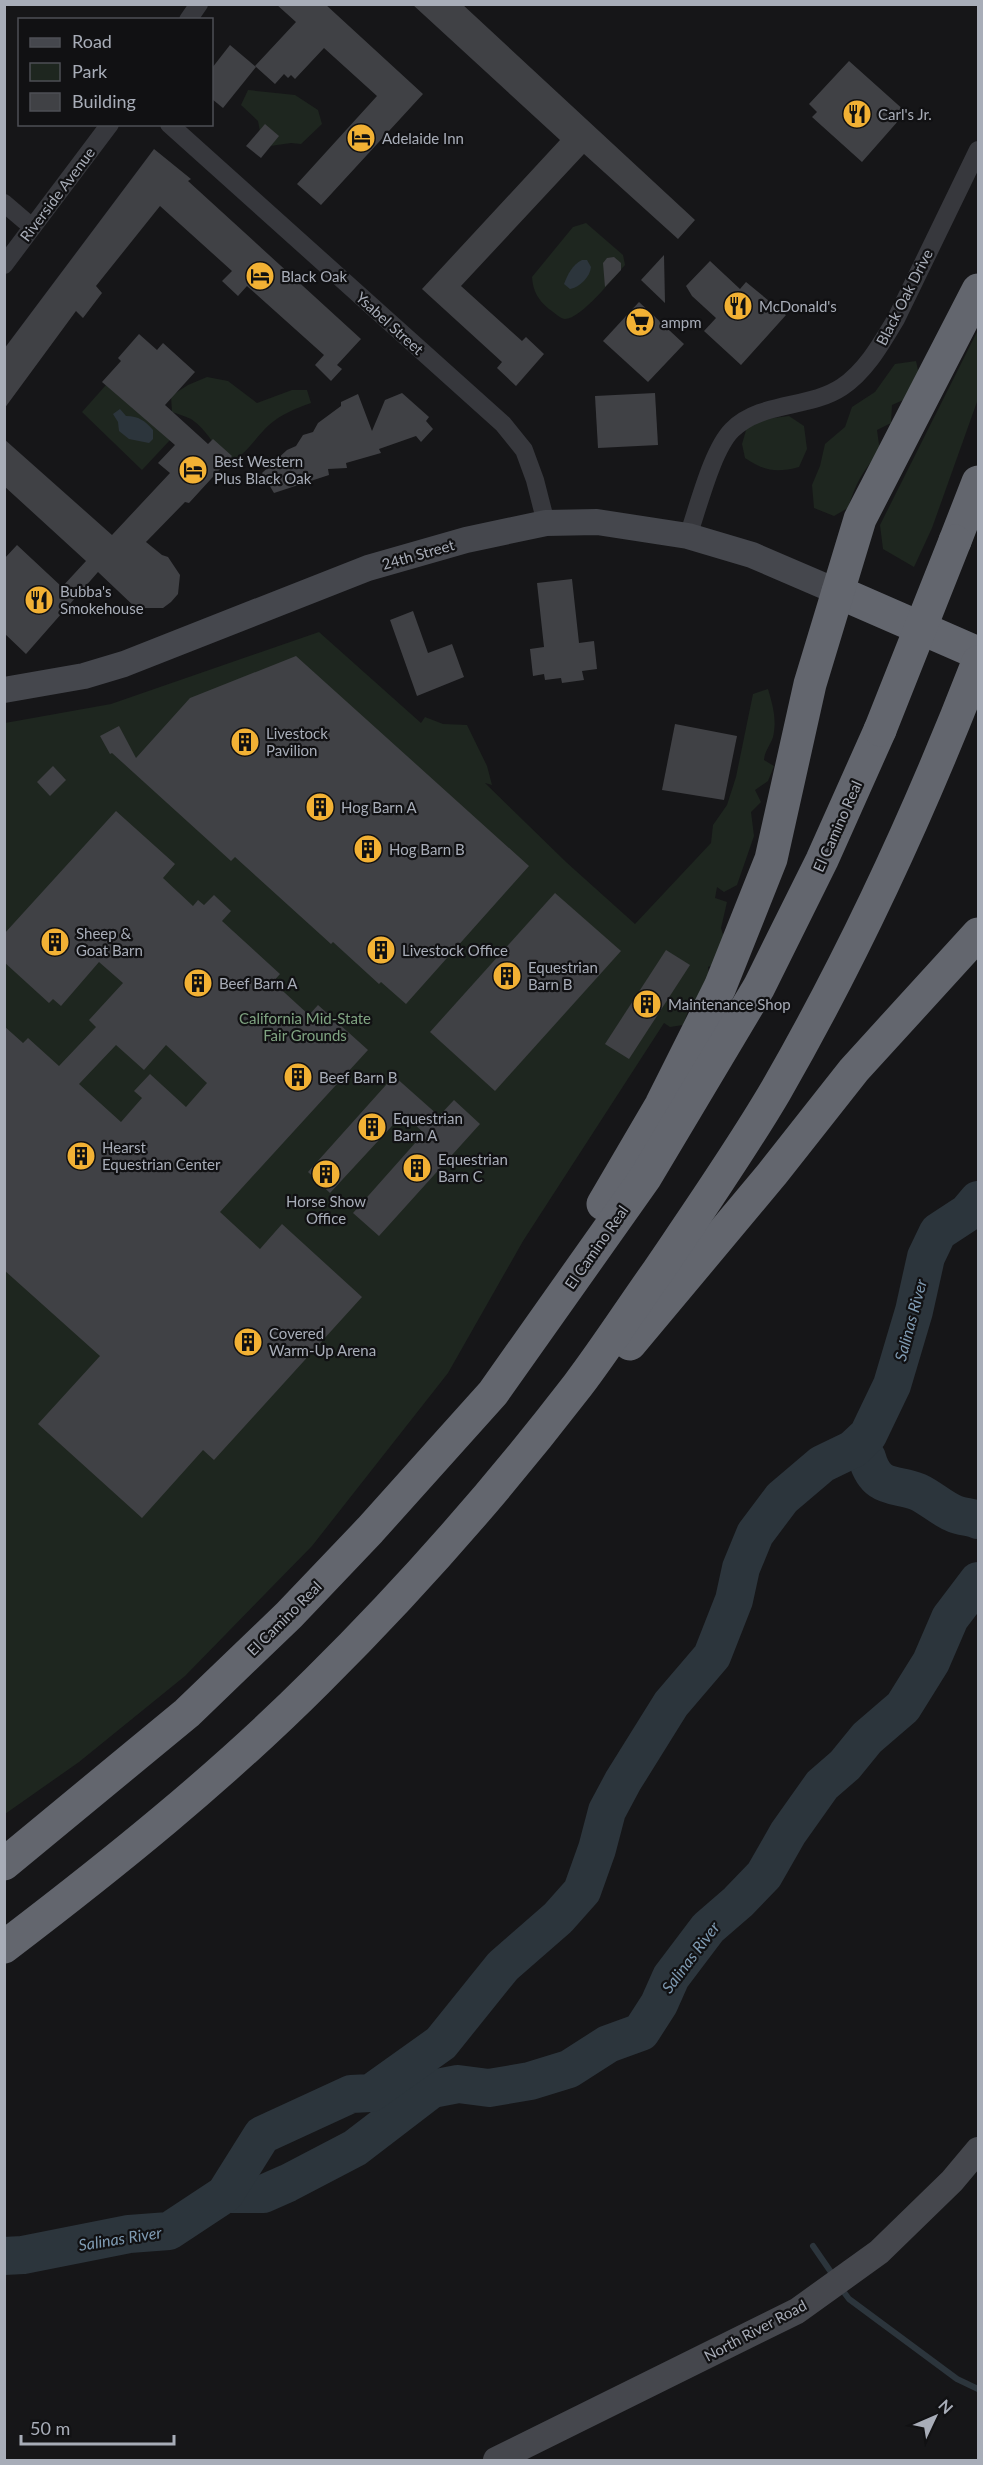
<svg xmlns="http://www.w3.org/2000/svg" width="983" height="2465" font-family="Lato,sans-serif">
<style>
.green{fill:#1e261f}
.water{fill:#2c353c}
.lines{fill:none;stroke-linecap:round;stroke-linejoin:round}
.stream{stroke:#2c353c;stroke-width:6}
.river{stroke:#2c353c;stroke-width:38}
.building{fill:#404145;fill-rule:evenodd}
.street{stroke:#37383d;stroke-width:18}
.secondary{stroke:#45474d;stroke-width:26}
.highway{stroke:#63666e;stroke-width:33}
.highway-bridge{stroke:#63666e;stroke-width:33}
.labels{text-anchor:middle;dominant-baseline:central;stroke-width:4.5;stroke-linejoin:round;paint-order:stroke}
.poi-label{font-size:15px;fill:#a8adb8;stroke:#111113;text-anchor:start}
.street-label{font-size:15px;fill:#a8adb8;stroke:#111113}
.park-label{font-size:15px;fill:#7fa381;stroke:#111113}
.water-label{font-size:16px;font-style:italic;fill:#7f9bb3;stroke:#111113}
</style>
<rect width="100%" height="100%" fill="#161618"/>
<g class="green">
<path d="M248,90L295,95L318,110L322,124L301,144L291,143L263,147L258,121L241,105Z"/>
<path d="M586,223L623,255L625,265C614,277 581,319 565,319C559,318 554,312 549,309C538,300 533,291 532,277L573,227Z"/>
<path d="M978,330V399L932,528L914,567L883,549L880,525Z"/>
<path d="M916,361L919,375L908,398L892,405L891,423L877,430L880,452C863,469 855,485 848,508L834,516L814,508L812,485L820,466L825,444L845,427L852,407L875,392L895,364Z"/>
<path d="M207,377L228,381L257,403L292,390H307L311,403C296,408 280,415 269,425C255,438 248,452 232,462C214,449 208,430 191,419C185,416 178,414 172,412L171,396L188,385Z"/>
<path d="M106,385L170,440L142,470L82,412Z"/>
<path d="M789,416L804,426L807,449L799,467C776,473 764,471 745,458L742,444L747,427L758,420Z"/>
<path d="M319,632L421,723L425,717L443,724L467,725L487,766L492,785L485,783L566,862L635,924L711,843L713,825L727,805L736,777L753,694L768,689C773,706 777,720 773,737C770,746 765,750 764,760L774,766L768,781L755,790L761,802L751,812L754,836L737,885L724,892L717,887L715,898L727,902L721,928L725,941L722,961L708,967L710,980L703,995L691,1003L683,1025L670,1027L664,1023L523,1241L448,1373L312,1546L185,1676L79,1762L5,1814V723L111,704Z"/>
</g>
<g class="water">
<path d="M582,260H587L591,267C590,277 580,287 570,289L564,284C568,274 572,265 582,260Z"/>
<path d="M120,409L126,416C139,416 145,421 153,430V439L149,443L129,439L119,431L118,422L113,414Z"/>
</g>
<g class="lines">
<g class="stream">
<path d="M813,2246L835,2278"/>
<path d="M840,2287L849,2299L957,2379L978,2389"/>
</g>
<g class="river">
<path d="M853,1449L867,1458C876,1490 894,1483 918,1492C931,1498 942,1509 955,1514C963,1517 971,1517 978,1520"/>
<path d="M225,2194H263L288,2183L355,2148L432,2089L458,2084L489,2088L530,2081L569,2069L608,2044L641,2032L659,2004L671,1977L708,1928L738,1902L764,1875L788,1833L822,1785L845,1765L867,1738L903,1707L931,1662L950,1618L978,1581"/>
<path d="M4,2256L23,2255L129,2234L169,2231L225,2194L262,2135L351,2094L371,2093L441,2043L503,1966L558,1918L582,1891L597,1849L607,1811L623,1781L671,1704L712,1656L734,1600L741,1568L755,1534L782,1498L822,1464L853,1449L868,1435L892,1385L914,1311L926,1257L938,1232L967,1213L978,1200"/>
</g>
</g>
<g class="building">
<path d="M276,4H325L423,94L321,205L297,184L377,96L324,48L295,79L291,75L288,78L284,74L275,84L255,66L296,22Z"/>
<path d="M412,4H462L695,220L678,239L584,154L461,286L522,341L526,337L544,354L516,386L497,368L502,362L422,289L560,140Z"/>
<path d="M230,45L256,67L223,108L212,99V68Z"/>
<path d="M849,61L906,112L862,162L812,117L817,112L809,104Z"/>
<path d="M265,124L279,136L261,158L246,146Z"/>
<path d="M154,149L191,179L188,181L361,339L337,365L342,369L331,381L315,365L324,355L247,286L238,296L222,281L232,271L160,206L96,286L102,293L83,318L76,311L4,409V349Z"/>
<path d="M664,255L665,303L641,280Z"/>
<path d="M614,257L621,263V270L605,287L603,263L607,258Z"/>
<path d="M710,261L740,289L746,282L786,315L741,365L704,331L716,318L692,296L686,286Z"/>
<path d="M639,302L684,344L648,382L603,341Z"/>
<path d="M139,334L157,350L163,343L195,372L165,405L208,444L213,439L232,456L189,503L185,502L146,542L162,555L168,557L180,575L178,594L171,602L163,608H136L98,572L26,654L4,633V559L17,545L62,587L86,561L4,486V439L112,535L170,473L158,463L175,445L102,382L121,361L118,358Z"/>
<path d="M402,393L429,417L426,421L433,429L421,442L416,436L379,449L381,453L346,463L347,468L328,469L329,475L274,493L262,473L287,450L296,446L303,435L313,432L318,423L341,406V402L358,394L372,431L385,400Z"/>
<path d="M655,393L658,445L598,448L595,396Z"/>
<path d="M572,579L579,643L594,641L597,669L582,671L584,680L562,683L561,678L545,680L544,674L533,676L530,649L544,647L537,583Z"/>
<path d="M413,611L428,653L452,644L464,677L417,696L390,620Z"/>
<path d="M296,656L529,866L406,1004L381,982L379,984L333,942L331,944L235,857L231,861L112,753L110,754L100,736L119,726L136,758L190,698Z"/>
<path d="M675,724L737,736L724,800L662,790Z"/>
<path d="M53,766L66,780L50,796L37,782Z"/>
<path d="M116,811L175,864L163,878L193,906L198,900L204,905L214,895L231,911L222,921L280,974L273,982L309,1015L318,1005L368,1050L220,1212L260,1249L282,1224L362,1297L214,1460L203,1450L142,1518L38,1424L100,1356L4,1270V1026L23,1043L28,1038L59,1066L96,1027L89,1020L123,983L99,962L61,1006L53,999L49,1003L4,962V934ZM116,1045L144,1070L166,1045L207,1083L186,1107L150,1074L134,1091L142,1098L121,1122L79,1084Z"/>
<path d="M555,893L621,951L495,1091L430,1032Z"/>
<path d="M666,950L690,965L629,1059L605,1044Z"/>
<path d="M394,1076L439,1116L454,1100L480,1124L379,1236L353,1213L424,1133L403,1114L330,1193L308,1172Z"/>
</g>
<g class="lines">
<g class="street">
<path d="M188,20L199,4"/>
<path d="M169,124L503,424L524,450L535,480L546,523"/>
<path d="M4,203L32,227"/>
<path d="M4,265L110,124"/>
<path d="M688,536C698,508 712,450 732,430C761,401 809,409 842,387C866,371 881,344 896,319L978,150"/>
</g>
<g class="secondary">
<path d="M4,690L84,676L124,664L368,568L466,540L546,523L597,522L688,536L752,555L838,592"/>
<path d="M496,2460L797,2311L879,2252L952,2181L978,2150"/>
</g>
<g class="highway">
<path d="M955,541L978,482"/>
<path d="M838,592L978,653"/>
<path d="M603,1204L661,1105L720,987L771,859L810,684L860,519L978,290"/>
<path d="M630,1344L772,1174L854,1070L978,934"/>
<path d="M4,1864L187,1713L289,1615L370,1530L493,1393L645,1178L759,987L822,860L880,730"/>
<path d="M4,1947C113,1864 220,1778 317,1681C410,1589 498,1489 578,1385C606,1348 631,1309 658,1271C698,1212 739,1153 775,1092C854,955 921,809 978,662"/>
</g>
<path class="highway-bridge" d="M880,730L955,541"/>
</g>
<defs>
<g id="restaurant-disc" transform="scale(1.5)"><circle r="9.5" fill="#f2b134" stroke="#111113"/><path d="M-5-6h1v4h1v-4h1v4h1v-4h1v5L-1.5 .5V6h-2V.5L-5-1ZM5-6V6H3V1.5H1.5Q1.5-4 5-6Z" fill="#111"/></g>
<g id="hotel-disc" transform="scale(1.5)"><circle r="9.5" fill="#f2b134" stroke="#111113"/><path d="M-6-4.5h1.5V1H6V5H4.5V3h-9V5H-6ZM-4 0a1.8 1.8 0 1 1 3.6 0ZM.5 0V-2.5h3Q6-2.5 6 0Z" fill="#111"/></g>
<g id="supermarket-disc" transform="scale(1.5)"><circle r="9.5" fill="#f2b134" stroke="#111113"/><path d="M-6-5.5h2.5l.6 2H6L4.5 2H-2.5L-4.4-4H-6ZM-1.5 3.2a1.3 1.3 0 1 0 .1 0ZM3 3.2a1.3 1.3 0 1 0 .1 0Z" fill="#111"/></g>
<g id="building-disc" transform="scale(1.5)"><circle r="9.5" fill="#f2b134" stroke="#111113"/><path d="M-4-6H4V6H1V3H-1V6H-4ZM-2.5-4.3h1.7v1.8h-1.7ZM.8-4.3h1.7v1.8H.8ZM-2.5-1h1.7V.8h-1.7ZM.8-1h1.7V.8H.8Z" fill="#111"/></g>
</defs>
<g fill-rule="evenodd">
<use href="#restaurant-disc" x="857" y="114"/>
<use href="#hotel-disc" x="361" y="138"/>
<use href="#hotel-disc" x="260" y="276"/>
<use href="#restaurant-disc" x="738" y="306"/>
<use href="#supermarket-disc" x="640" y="322"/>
<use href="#hotel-disc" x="193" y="470"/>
<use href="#restaurant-disc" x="39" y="600"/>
<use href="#building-disc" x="245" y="742"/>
<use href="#building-disc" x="320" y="807"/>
<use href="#building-disc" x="368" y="849"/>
<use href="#building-disc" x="55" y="942"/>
<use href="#building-disc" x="381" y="950"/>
<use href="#building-disc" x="507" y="976"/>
<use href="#building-disc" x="198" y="983"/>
<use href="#building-disc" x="647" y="1004"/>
<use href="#building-disc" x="298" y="1077"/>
<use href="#building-disc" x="372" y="1127"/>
<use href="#building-disc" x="81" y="1156"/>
<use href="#building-disc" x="417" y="1168"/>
<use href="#building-disc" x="326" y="1174"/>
<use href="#building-disc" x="248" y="1342"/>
</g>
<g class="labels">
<g class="poi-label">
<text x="878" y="114">Carl's Jr.</text>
<text x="382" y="138">Adelaide Inn</text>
<text x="281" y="276">Black Oak</text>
<text x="759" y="306">McDonald's</text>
<text x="661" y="322">ampm</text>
<text x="214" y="461">Best Western<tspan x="214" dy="17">Plus Black Oak</tspan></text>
<text x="60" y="591">Bubba's<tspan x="60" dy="17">Smokehouse</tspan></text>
<text x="266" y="733">Livestock<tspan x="266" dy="17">Pavilion</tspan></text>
<text x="341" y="807">Hog Barn A</text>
<text x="389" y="849">Hog Barn B</text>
<text x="76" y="933">Sheep &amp;<tspan x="76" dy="17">Goat Barn</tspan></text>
<text x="402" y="950">Livestock Office</text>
<text x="528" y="967">Equestrian<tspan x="528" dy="17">Barn B</tspan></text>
<text x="219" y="983">Beef Barn A</text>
<text x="668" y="1004">Maintenance Shop</text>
<text x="319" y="1077">Beef Barn B</text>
<text x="393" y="1118">Equestrian<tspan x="393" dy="17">Barn A</tspan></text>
<text x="102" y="1147">Hearst<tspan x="102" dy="17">Equestrian Center</tspan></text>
<text x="438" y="1159">Equestrian<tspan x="438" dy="17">Barn C</tspan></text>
<text x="326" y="1201" text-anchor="middle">Horse Show<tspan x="326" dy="17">Office</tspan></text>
<text x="269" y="1333">Covered<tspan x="269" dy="17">Warm-Up Arena</tspan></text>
</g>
<g class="street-label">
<text transform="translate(57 194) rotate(-53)">Riverside Avenue</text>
<text transform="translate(904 297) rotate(-63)">Black Oak Drive</text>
<text transform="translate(390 323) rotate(42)">Ysabel Street</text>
<text transform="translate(418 554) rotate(-16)">24th Street</text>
<text transform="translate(837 826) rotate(-66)">El Camino Real</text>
<text transform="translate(596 1247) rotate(-55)">El Camino Real</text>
<text transform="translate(284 1618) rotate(-45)">El Camino Real</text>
<text transform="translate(755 2330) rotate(-28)">North River Road</text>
</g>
<g class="park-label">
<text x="305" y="1018">California Mid-State<tspan x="305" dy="17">Fair Grounds</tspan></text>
</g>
<g class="water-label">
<text transform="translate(910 1320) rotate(-75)">Salinas River</text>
<text transform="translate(690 1957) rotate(-53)">Salinas River</text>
<text transform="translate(120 2238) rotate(-9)">Salinas River</text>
</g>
</g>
<rect width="983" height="2465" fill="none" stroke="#a8adb8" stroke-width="12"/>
<rect x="18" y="18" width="195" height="108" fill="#111113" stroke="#4d4f55" stroke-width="1.5"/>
<rect x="30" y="38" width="30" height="9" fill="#45474d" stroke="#4d4f55" stroke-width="1.5"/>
<text x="72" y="48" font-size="18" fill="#a8adb8">Road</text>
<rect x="30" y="63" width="30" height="18" fill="#1e261f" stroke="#4d4f55" stroke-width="1.5"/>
<text x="72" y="78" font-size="18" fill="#a8adb8">Park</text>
<rect x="30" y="93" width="30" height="18" fill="#404145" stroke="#4d4f55" stroke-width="1.5"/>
<text x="72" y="108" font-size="18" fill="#a8adb8">Building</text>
<g transform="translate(935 2417) rotate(46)" stroke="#111113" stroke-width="4.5" paint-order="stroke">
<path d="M0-4.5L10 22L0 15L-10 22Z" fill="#a8adb8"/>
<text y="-9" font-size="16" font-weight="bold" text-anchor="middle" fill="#a8adb8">N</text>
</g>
<path d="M21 2435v9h153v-9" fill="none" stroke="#a8adb8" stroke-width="3"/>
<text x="30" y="2435" font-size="18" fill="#a8adb8" stroke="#111113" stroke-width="4.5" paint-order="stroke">50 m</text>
</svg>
